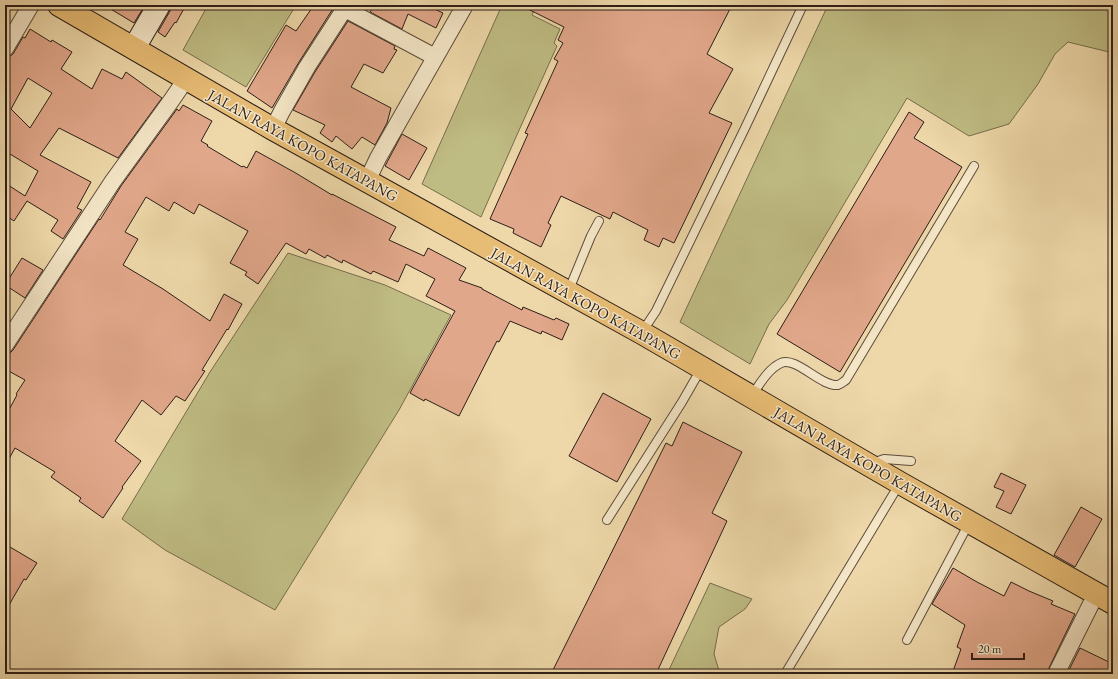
<svg xmlns="http://www.w3.org/2000/svg" width="1118" height="679" font-family="'EB Garamond',serif">
<style>
.green{fill:#bfbc83;stroke:#766d4e}
.building{fill:#e1a78a;stroke:#2c1e18;fill-rule:evenodd}
.lines{fill:none;stroke-linecap:round;stroke-linejoin:round}
.lane-casing{stroke:#5c4c3c;stroke-width:10}
.street-casing{stroke:#5c4c3c;stroke-width:18}
.secondary-casing{stroke:#2c1e18;stroke-width:24}
.primary-casing{stroke:#2c1e18;stroke-width:24}
.lane{stroke:#f4e6c7;stroke-width:8}
.street{stroke:#f4e6c7;stroke-width:16}
.secondary{stroke:#f4e6c7;stroke-width:22}
.primary{stroke:#e7bc74;stroke-width:22}
.labels{text-anchor:middle;dominant-baseline:central;stroke-width:3;stroke-linejoin:round;paint-order:stroke}
.street-label{font-size:15px;fill:#2c1e18;stroke:#f4e6c7}
</style>
<rect width="100%" height="100%" fill="#eed8a9"/>
<filter id="stains"><feTurbulence type="fractalNoise" baseFrequency=".005" numOctaves="4"/><feColorMatrix values="0 0 0 0 .2 0 0 0 0 .09 0 0 0 0 .02 0 0 0 .5 -.17"/></filter>
<radialGradient id="worn" r=".72"><stop offset=".6" stop-color="#630" stop-opacity="0"/><stop offset="1" stop-color="#630" stop-opacity=".3"/></radialGradient>
<g class="green">
<path d="M208,5H296L246,87L183,50Z"/>
<path d="M502,5H537L532,15L560,29L554,43L557,46L516,137L481,217L422,184Z"/>
<path d="M828,5H1113V53L1068,42L1055,54L1038,84L1009,124L969,136L907,98L787,300L769,324L750,364L680,322Z"/>
<path d="M288,253L385,285L451,315L399,410L275,610L165,550L122,519L210,372Z"/>
<path d="M710,583L752,599L745,609L719,627L714,654L720,674H667Z"/>
</g>
<g class="building">
<path d="M104,5H145L134,23Z"/>
<path d="M171,5H186L176,23L175,22L165,37L158,32L170,11Z"/>
<path d="M314,5H331L334,7L299,62L272,108L247,91L286,25L296,31Z"/>
<path d="M375,5H426L443,13L436,28L408,14L402,29L370,12Z"/>
<path d="M520,5H732L707,54L733,69L709,113L732,123L674,243L663,238L659,247L644,240L648,230L613,212L610,219L561,196L548,223L551,225L541,247L513,233L514,229L490,219L528,134L525,133L558,61L554,59L563,43L558,40L564,27Z"/>
<path d="M348,21L395,46L394,49L397,50L383,73L364,64L351,87L391,108L387,123L375,145L362,137L352,149L336,136L332,142L320,133L325,125L293,110L315,72Z"/>
<path d="M30,29L51,42L52,40L72,52L61,69L92,89L102,69L122,79L126,72L162,98L118,158L59,128L40,155L91,182L77,208L82,210L63,239L51,231L58,220L27,201L14,221L5,215V183L25,196L38,171L5,151V58L9,57L13,54L23,37L25,38ZM28,78L52,93L30,128L11,109Z"/>
<path d="M183,105L212,121L201,141L208,145L207,146L242,167L243,166L247,168L256,151L294,172L332,195V194L396,227L389,240L424,256L428,248L466,268L459,280L482,288V289L522,310L523,307L554,320L556,318L569,324L562,340L542,331L541,334L510,321L499,342L497,341L459,416L425,399L424,401L410,393L455,311L426,296L435,279L406,264L398,282L373,271L371,274L343,260L342,263L327,255L325,258L309,249L306,254L286,243L258,284L245,275L247,272L230,263L248,231L199,204L194,214L174,202L169,211L146,197L125,232L138,239L123,265L163,289L210,321L224,294L242,304L228,330L227,329L202,370L205,371L185,401L176,396L161,415L142,400L115,441L141,461L122,487L123,488L103,518L79,501L81,498L51,477L55,472L15,448L5,466V417L17,395L16,394L25,380L5,369V354L10,353L13,350L99,219L100,220L121,186L177,109L179,111Z"/>
<path d="M909,112L924,122L914,138L962,167L840,372L777,334Z"/>
<path d="M402,134L427,148L409,180L385,166Z"/>
<path d="M22,258L43,270L25,298L5,285Z"/>
<path d="M603,393L651,419L617,482L569,456Z"/>
<path d="M683,422L742,452L712,513L727,521L656,674H551L666,443L672,446Z"/>
<path d="M1001,473L1026,485L1011,514L996,507L1004,491L994,487Z"/>
<path d="M1081,507L1102,519L1075,567L1054,555Z"/>
<path d="M5,544L37,563L26,580L24,579L5,612Z"/>
<path d="M953,568L977,582L1004,596L1011,582L1029,591L1053,601L1051,604L1075,614L1048,670L1047,674H952L961,649L957,647L965,625L932,604Z"/>
<path d="M1080,648L1111,663L1109,674H1067Z"/>
</g>
<g class="lines">
<g class="lane-casing">
<g id="lane">
<path d="M568,292L591,236L599,221"/>
<path d="M642,332L656,311L745,128L803,5"/>
<path d="M752,395C760,384 768,369 781,363C796,356 821,387 838,385C841,384 843,382 846,380L974,166"/>
<path d="M872,463L884,459L911,461"/>
<path d="M607,520L682,402L701,369"/>
<path d="M907,640L969,523"/>
<path d="M785,674L900,483"/>
</g>
</g>
<g class="street-casing">
<g id="street">
<path d="M345,9L435,57"/>
<path d="M5,49L31,5"/>
<path d="M273,129L282,111L307,67L347,5"/>
<path d="M367,181L378,158L465,5"/>
<path d="M5,345L113,181L171,101L186,79"/>
<path d="M1056,674L1096,594"/>
</g>
</g>
<g class="secondary-casing">
<path id="secondary" d="M134,48L159,5"/>
</g>
<g class="primary-casing">
<path id="primary" d="M59,5L273,129L642,333L900,483L1113,603"/>
</g>
<use href="#lane" class="lane"/>
<use href="#street" class="street"/>
<use href="#secondary" class="secondary"/>
<use href="#primary" class="primary"/>
</g>
<g class="labels">
<g class="street-label">
<text transform="translate(303 145) rotate(29)">JALAN RAYA KOPO KATAPANG</text>
<text transform="translate(586 303) rotate(29)">JALAN RAYA KOPO KATAPANG</text>
<text transform="translate(868 464) rotate(30)">JALAN RAYA KOPO KATAPANG</text>
</g>
</g>
<rect width="1118" height="679" fill="none" stroke="#eed8a9" stroke-width="20"/>
<rect x="6" y="6" width="1106" height="667" fill="none" stroke="#2c1e18" stroke-width="2"/>
<rect x="10" y="10" width="1098" height="659" fill="none" stroke="#2c1e18"/>
<path d="M972 653v6h52v-6" fill="none" stroke="#2c1e18" stroke-width="2"/>
<text x="978" y="653" font-size="12" fill="#2c1e18" stroke="#f4e6c7" stroke-width="3" paint-order="stroke">20 m</text>
<rect width="100%" height="100%" filter="url(#stains)"/>
<rect width="100%" height="100%" fill="url(#worn)"/>
</svg>
